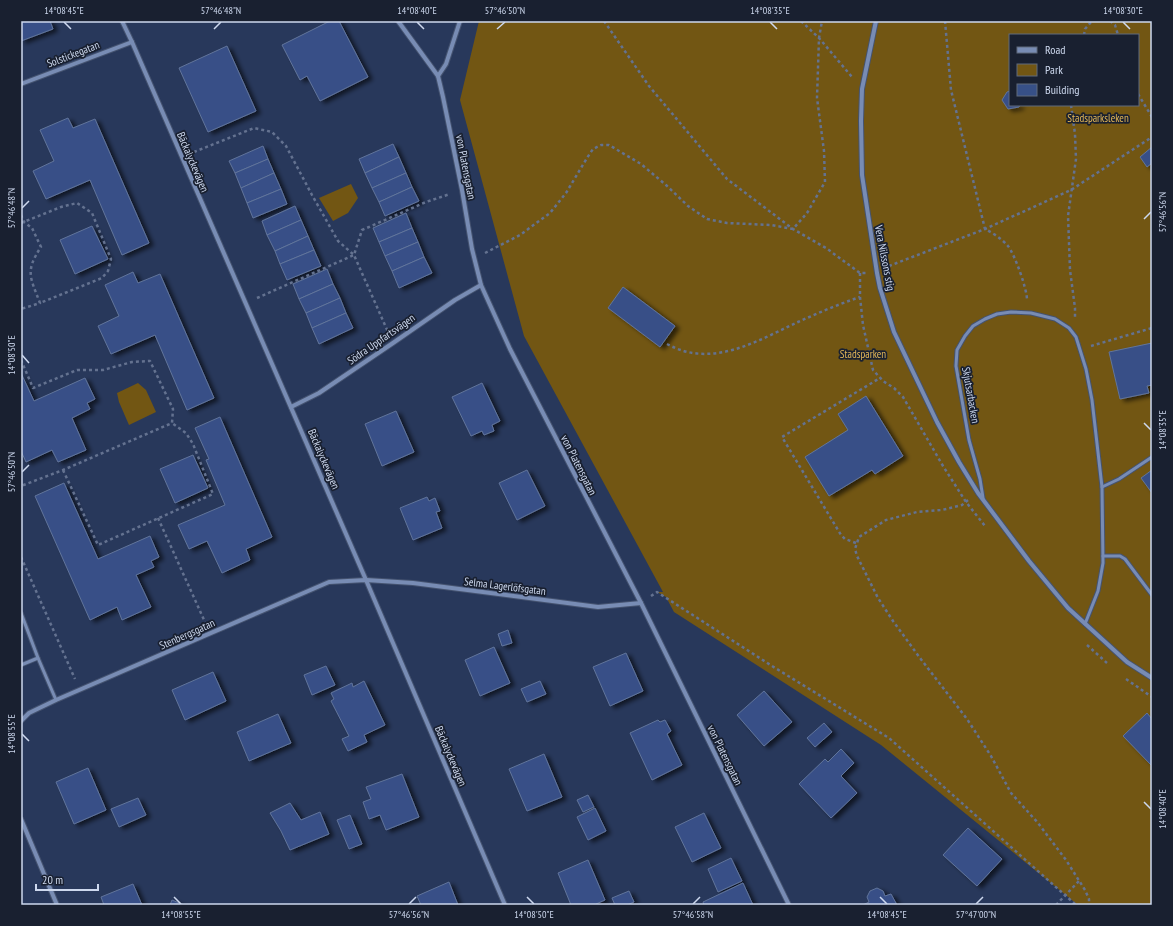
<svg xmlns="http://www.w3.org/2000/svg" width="1173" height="926" font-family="'PT Sans Narrow',sans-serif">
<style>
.green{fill:#725613;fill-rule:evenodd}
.building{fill:#375087;stroke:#61749b;filter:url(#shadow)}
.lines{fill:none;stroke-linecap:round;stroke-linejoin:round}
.service-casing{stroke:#455370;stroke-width:5}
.minor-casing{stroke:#455370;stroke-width:6}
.path{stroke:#647290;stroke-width:2.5;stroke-dasharray:3 3;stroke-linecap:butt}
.service{stroke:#788cb4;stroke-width:3}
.minor{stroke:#788cb4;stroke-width:4}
.ticks{fill:none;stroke:#cdd8ee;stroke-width:1.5}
.labels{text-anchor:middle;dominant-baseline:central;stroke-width:3.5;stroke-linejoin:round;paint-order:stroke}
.street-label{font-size:11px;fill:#cdd8ee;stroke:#192030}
.park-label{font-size:11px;fill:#e5b857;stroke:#192030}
.neatline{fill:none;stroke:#cdd8ee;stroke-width:1.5}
.ticks-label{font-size:10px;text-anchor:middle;fill:#cdd8ee}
</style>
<defs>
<filter id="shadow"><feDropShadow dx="4.5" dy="2.5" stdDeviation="2" flood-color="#0009"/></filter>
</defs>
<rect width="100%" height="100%" fill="#28385b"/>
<g class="green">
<path d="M479,21H1152V905H1078L881,745L674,612L666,597L657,592H663L524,336L460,100ZM1010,35H1138V105H1010Z"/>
<path d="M351,184L358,198L348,213L333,221L319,198Z"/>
<path d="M138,383L146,390L156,412L129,425L119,402L117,393Z"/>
</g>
<g class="building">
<path d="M21,21H50L53,29L21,41Z"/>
<path d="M330,21H339L368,77L320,101L307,76L300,80L282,45Z"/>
<path d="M227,46L256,111L208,132L179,68Z"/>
<path d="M1010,91V105H1020L1019,107L1008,109L1002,100L1007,92Z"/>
<path d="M68,118L73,128L95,119L149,243L122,255L90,180L46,199L33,171L54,161L40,130Z"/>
<path d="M393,144L399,157L365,173L359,159Z"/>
<path d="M263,146L268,159L235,173L229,161Z"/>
<path d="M1152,147V163L1147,167L1140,157Z"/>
<path d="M399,157L406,173L372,188L365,173Z"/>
<path d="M268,159L274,173L241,188L235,173Z"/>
<path d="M274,173L281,189L247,203L241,188Z"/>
<path d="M406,173L412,187L379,202L372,188Z"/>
<path d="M412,187L419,201L385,216L379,202Z"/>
<path d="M281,189L287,204L253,218L247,203Z"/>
<path d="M295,206L301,220L267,235L262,221Z"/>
<path d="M406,213L412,228L379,242L373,228Z"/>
<path d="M301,220L308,236L275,251L267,235Z"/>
<path d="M92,226L108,259L75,274L60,240Z"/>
<path d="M412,228L418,242L385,256L379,242Z"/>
<path d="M308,236L314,250L280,264L275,251Z"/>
<path d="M418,242L424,257L392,271L385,256Z"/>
<path d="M314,250L321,266L287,280L280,264Z"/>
<path d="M424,257L432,273L399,288L392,271Z"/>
<path d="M327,269L333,284L299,299L293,284Z"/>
<path d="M133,272L138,283L160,274L214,398L187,410L155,335L111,354L98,326L119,316L105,285Z"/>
<path d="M333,284L340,298L306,313L299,299Z"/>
<path d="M623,287L675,326L660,347L608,308Z"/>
<path d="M340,298L346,313L312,328L306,313Z"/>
<path d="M346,313L353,328L319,344L312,328Z"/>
<path d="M1152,343V385L1147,386L1149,393L1120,399L1109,352Z"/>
<path d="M21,373L34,401L85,378L95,399L87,403L90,409L72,418L86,450L58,462L52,450L26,462L21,451Z"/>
<path d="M482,383L500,421L492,425L494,431L484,435L482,431L471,436L452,397Z"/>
<path d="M866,396L903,456L875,474L872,470L829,496L805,457L848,430L838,414Z"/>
<path d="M396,411L414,452L382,466L365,424Z"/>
<path d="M220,417L272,537L246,549L250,560L222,573L207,541L189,549L178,525L225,505L206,460L209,459L195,428Z"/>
<path d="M193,455L208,488L175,503L160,469Z"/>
<path d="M527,470L545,506L517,520L499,483Z"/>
<path d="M1152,470V493L1141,478Z"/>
<path d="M64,483L98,559L150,536L159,557L151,561L154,567L136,575L151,607L122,620L117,607L90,620L35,496Z"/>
<path d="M427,497L429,501L435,498L440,511L436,512L442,528L413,540L400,508Z"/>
<path d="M508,630L512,643L502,646L498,634Z"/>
<path d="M494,647L510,683L480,696L465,660Z"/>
<path d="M626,653L643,691L610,706L593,667Z"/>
<path d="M326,666L335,685L312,695L304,675Z"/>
<path d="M213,672L226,701L185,720L172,690Z"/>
<path d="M364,681L385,725L364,735L367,742L348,751L342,739L349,736L331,701L334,699L331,693L352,683L353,687Z"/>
<path d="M540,681L546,694L527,702L521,689Z"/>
<path d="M764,691L792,722L764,746L737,715Z"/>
<path d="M1147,713L1152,719V766L1123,736Z"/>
<path d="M278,714L291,743L249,761L237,732Z"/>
<path d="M658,720L660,722L665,720L671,731L667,734L682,765L652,780L630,733Z"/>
<path d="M824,723L832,732L815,747L807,738Z"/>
<path d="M841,749L854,763L841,776L857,793L831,818L799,784L825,759L828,762Z"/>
<path d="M544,754L562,797L527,811L509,769Z"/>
<path d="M88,768L106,810L74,824L56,782Z"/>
<path d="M402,774L419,817L386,830L380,815L369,819L363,802L371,799L366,787Z"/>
<path d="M588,795L594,807L583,812L577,800Z"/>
<path d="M138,798L146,815L119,827L111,809Z"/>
<path d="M290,803L301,820L320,812L329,834L290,850L281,831L270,813Z"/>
<path d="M595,808L606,831L588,840L577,817Z"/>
<path d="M704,813L721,848L692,862L675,827Z"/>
<path d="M350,815L362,844L349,849L337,820Z"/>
<path d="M968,828L1002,859L977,886L943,855Z"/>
<path d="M731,858L742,881L718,892L708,869Z"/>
<path d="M588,860L605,900L596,904L597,905H571L558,873Z"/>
<path d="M449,882L458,905H421L417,896Z"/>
<path d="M743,883L753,905H704L703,902Z"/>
<path d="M133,884L142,905H104L101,897Z"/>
<path d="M877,888L883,891L885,896L891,894L897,905H863L869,902L867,897L870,891Z"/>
<path d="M629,891L634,902L627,905H615L612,898Z"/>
<path d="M172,900L184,905H170Z"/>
</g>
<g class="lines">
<g class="service-casing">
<g id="service">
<path d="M1102,487L1119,479L1152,457"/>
<path d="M983,498L980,479L969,440L956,366L957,350L965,336L973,326L985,319L997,314L1011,312L1031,313L1055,319L1069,328L1076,337L1086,369L1092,400L1102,487L1103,563L1098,591L1085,624"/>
<path d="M1103,556H1120L1125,559L1152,595"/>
<path d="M21,613L38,658L56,700"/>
<path d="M21,665L38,658"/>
</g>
</g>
<g class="minor-casing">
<g id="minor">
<path d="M122,21L132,42L366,580L505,905"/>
<path d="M398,21L438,76L443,97L462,190L472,249L481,285L510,349L641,603L789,905"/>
<path d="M876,21L862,89L861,121L862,175L877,273L880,288L894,332L937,422L959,462L978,493L1029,561L1068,608L1127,662L1152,678"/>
<path d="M438,76L446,64L460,21"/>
<path d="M21,84L132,42"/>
<path d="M291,407L319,393L393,343L455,300L481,285"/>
<path d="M21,721L29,713L56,700L329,582L366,580L413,583L598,607L641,603"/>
<path d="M21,819L57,905"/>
</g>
</g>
<g class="path">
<path d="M604,21L649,86L727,179L793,229L826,248L860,273H866"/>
<path d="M801,21L819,38L852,77"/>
<path d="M945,21L951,90L985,229C993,233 1002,239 1008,246C1015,255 1027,289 1027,300"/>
<path d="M1110,21L1115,25L1118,35"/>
<path d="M1152,21V22"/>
<path d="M1084,35L1085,29L1092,21"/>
<path d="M1138,94L1152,117"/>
<path d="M1071,105L1075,134L1076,159L1068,216L1070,270L1075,308V318"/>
<path d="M194,152L254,128L272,132L286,146L312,195L338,241L354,255L388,332"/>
<path d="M21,215L24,222L32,228L41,247C25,271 30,277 40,303L21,309"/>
<path d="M21,223L61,207L77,203L92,213L111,259L108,271L102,278L40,303"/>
<path d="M485,253L520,235L550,213L566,193L587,158L593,149L601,145H609L641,164L666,185L688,206L707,219L727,223L771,225L793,229L807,213L825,182L824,151L817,98L819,38L822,21"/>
<path d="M889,266L985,229L1071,190L1152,137"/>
<path d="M860,273V297L863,325L873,370L883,381L894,388L903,397L943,466L966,502L985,526"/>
<path d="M257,298L354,255L362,230L426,202L450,194"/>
<path d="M667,344C712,369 757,341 798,322C818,313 839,304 860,297"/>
<path d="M1091,346L1152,328"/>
<path d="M21,360L33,388L77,370H103L132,362L150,361L173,409L172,423L63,470L21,486"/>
<path d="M63,470L98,545L213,494L193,444L186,433L172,423"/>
<path d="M968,500L962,505L942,510L917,512L886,520L859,537L855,549L857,556L878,598L893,621L920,658L967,719L991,756L1011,793L1038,823L1066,860L1085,890L1089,899V905"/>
<path d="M158,518L205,622"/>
<path d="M856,543L845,539L841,535L782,437L880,378"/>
<path d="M21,557L75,679"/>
<path d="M651,596L657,592L772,666L889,738L1076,905"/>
<path d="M1087,645L1107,663"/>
<path d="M1126,679L1152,697"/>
<path d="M1056,905L1079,881"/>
</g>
<use href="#service" class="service"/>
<use href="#minor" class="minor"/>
</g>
<path class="ticks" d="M64,22L71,29M417,22L424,29M770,22L777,29M1123,22L1130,29M214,29L221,22M497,29L505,22M22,208L29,201M1144,219L1151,212M22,355L29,363M1144,423L1151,430M22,472L29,465M22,734L29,741M1144,802L1151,809M174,897L181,904M527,897L534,904M880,897L887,904M409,904L416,897M693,904L700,897M976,904L983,897"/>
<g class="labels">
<g class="street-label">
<text transform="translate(73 54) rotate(-21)">Solstickegatan</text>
<text transform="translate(193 162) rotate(67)">Bäckalyckevägen</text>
<text transform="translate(466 167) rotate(79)">von Platensgatan</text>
<text transform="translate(885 258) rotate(79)">Vera Nilssons stig</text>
<text transform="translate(381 339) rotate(-35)">Södra Uppfartsvägen</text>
<text transform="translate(971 395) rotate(80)">Skjutsarbacken</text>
<text transform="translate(324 459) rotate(67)">Bäckalyckevägen</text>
<text transform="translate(579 465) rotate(63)">von Platensgatan</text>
<text transform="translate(505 586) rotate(7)">Selma Lagerlöfsgatan</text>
<text transform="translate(187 634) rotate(-24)">Stenbergsgatan</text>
<text transform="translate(725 755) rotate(64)">von Platensgatan</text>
<text transform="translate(451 756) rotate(67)">Bäckalyckevägen</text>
</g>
<g class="park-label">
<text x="1098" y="118">Stadsparksleken</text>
<text x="863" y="354">Stadsparken</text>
</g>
</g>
<rect width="1173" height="926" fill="none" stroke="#192030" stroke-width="44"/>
<rect x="1009" y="34" width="130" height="72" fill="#192030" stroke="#616a7c"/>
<rect x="1017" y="47" width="20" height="6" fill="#788cb4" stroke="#616a7c"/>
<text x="1045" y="54" font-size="12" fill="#cdd8ee">Road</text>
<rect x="1017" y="64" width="20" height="12" fill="#725613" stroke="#616a7c"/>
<text x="1045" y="74" font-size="12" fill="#cdd8ee">Park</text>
<rect x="1017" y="84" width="20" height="12" fill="#375087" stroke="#616a7c"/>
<text x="1045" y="94" font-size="12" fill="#cdd8ee">Building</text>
<path d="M36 884v6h62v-6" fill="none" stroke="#cdd8ee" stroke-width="2"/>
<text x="42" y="884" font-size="12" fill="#cdd8ee" stroke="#192030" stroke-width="3" paint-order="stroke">20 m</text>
<rect x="22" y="22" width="1129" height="882" class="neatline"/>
<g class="ticks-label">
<text x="64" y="14">14°08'45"E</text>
<text x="221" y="14">57°46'48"N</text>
<text x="417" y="14">14°08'40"E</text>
<text x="505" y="14">57°46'50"N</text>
<text x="770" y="14">14°08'35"E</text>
<text x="1123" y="14">14°08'30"E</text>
<text transform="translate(11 208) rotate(-90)" y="4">57°46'48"N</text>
<text transform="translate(1162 212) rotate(-90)" y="4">57°46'56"N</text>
<text transform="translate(11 355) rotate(-90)" y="4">14°08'50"E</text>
<text transform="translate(1162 430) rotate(-90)" y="4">14°08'35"E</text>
<text transform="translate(11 472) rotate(-90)" y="4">57°46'50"N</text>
<text transform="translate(11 734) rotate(-90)" y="4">14°08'55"E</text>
<text transform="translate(1162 809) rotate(-90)" y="4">14°08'40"E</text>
<text x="181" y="918">14°08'55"E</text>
<text x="409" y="918">57°46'56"N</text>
<text x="534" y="918">14°08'50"E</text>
<text x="693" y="918">57°46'58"N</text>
<text x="887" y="918">14°08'45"E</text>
<text x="976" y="918">57°47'00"N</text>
</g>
</svg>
